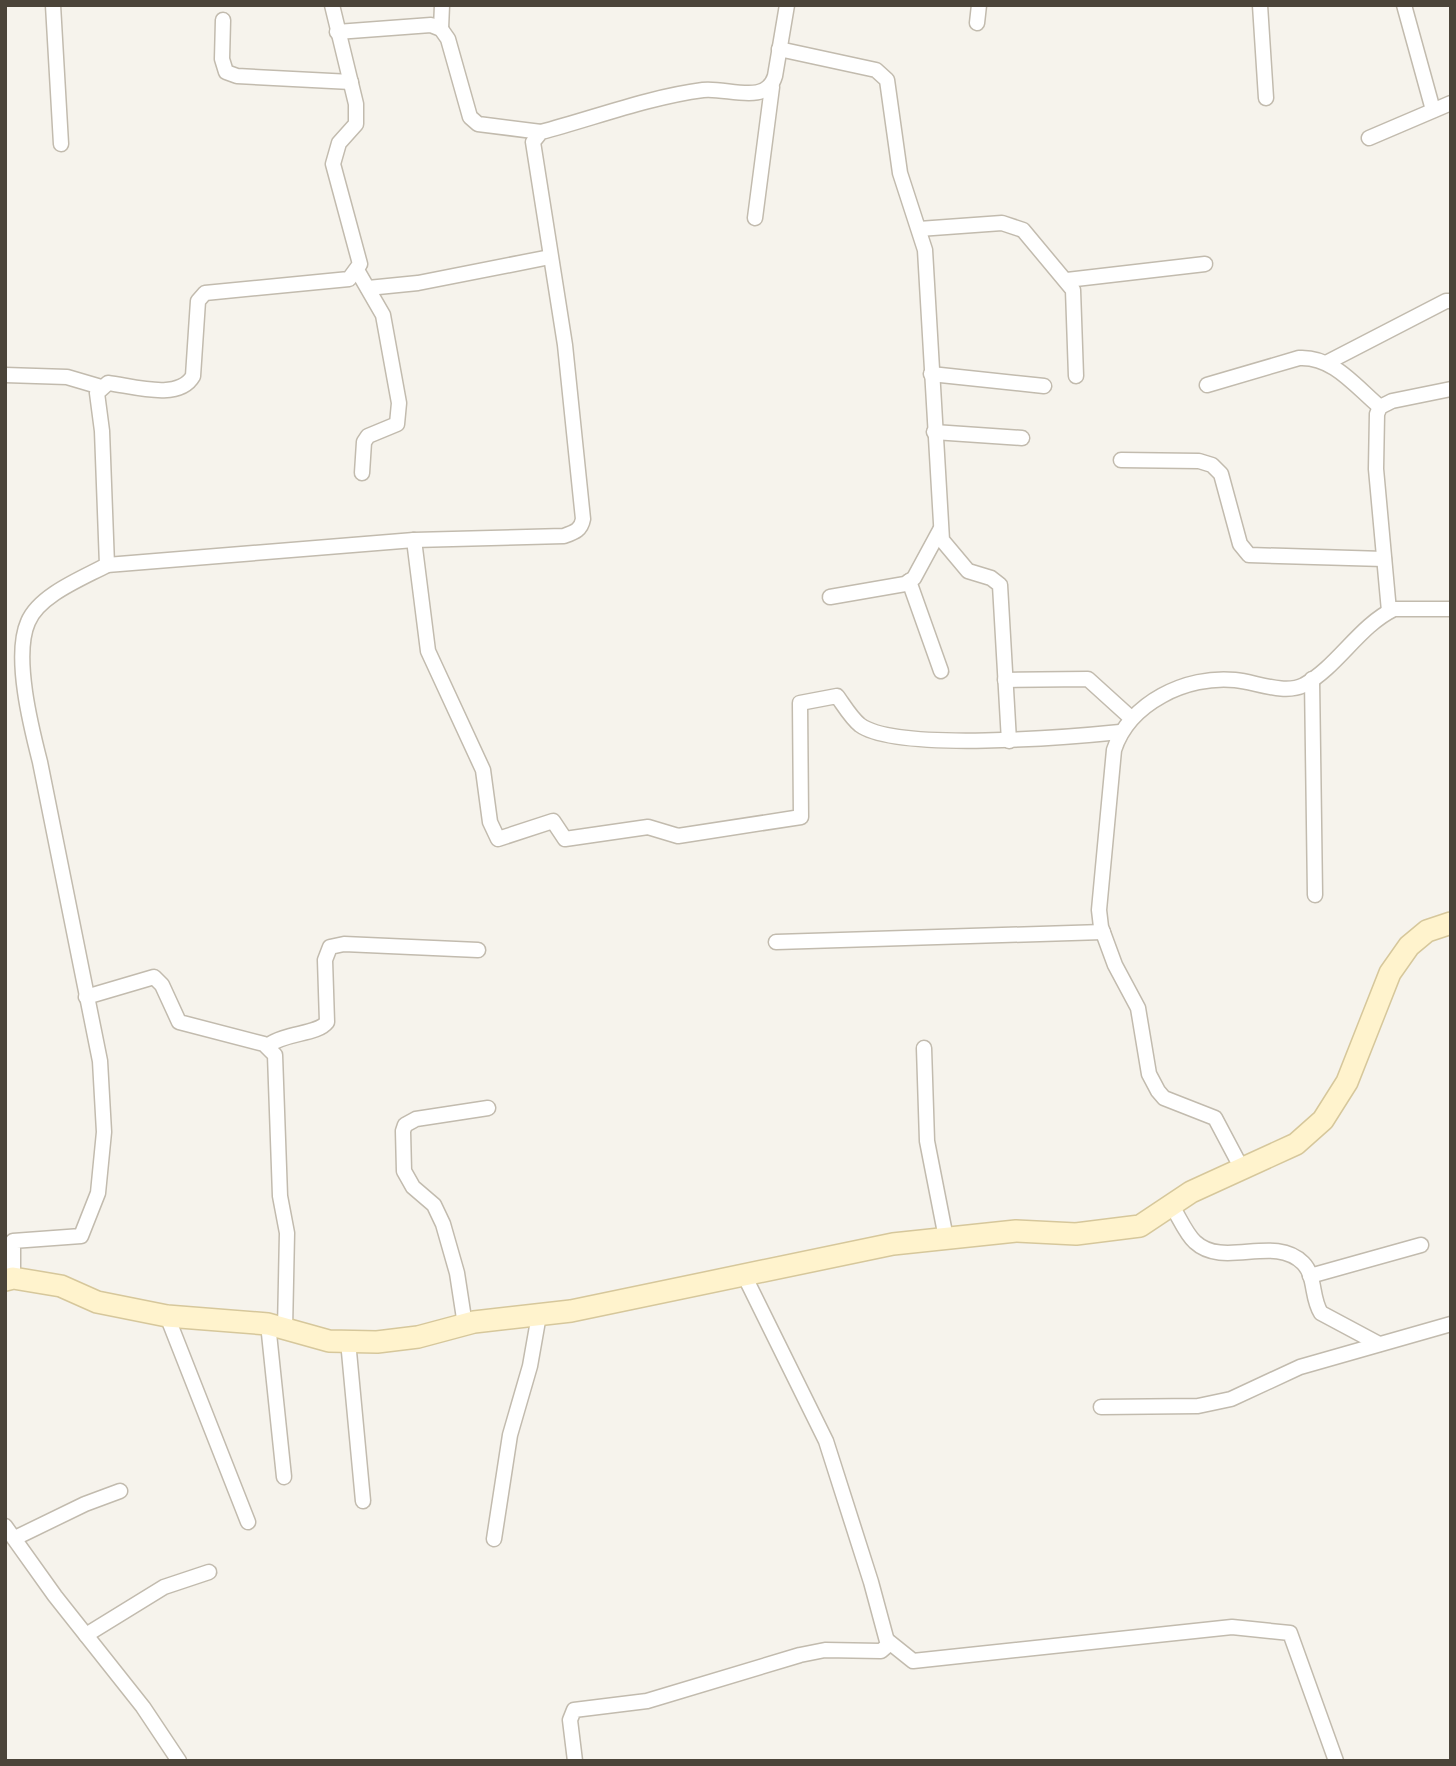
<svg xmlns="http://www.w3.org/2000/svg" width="1456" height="1766" font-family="'Fira Sans Condensed',sans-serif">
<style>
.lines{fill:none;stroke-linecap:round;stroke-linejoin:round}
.street-casing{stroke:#c2bbae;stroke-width:17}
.secondary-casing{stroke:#d6c79b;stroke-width:24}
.street{stroke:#fff;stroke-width:14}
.secondary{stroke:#fff3cd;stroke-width:21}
</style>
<rect width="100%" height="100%" fill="#f6f3ec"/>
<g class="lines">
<g class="street-casing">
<g id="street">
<path d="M53,5L61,144"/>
<path d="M1260,5L1266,98"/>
<path d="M1404,5L1433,110"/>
<path d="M223,20L222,59L226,72L237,76L351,82"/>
<path d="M977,23L979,5"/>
<path d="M441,29L442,5"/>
<path d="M337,32L431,25L441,29L448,39L470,117L478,124L541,132"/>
<path d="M779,49L876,70L887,80L900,173L925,250L942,540L968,571L991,578L1000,585L1009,741"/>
<path d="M1369,138L1451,103"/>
<path d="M755,218L772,87"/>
<path d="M919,229L1002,223L1023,230L1073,290L1076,376"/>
<path d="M357,270L383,315L399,403L397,424L368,436L364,442L362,473"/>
<path d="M1067,280L1205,264"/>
<path d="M368,288L418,283L550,257"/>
<path d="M1328,362L1446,301H1451"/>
<path d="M931,374L1044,386"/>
<path d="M5,375L67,377L101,387"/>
<path d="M1207,385L1299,358C1333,356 1355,386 1380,407"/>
<path d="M934,432L1022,438"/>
<path d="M1121,460L1199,461L1212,465L1221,474L1240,544L1249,555L1384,559"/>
<path d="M414,540L428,651L483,770L490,822L498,839L553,821L565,839L648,827L678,836L801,817L800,703L837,696C843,704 851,718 860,725C897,752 1071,737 1120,732"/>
<path d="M107,565L414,540L564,536C575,532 581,530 583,519L565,345L533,142L541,132C594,118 649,97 703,90C727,87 766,106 775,76L787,5"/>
<path d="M909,581L941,671"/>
<path d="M830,597L905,584L914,578L940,530"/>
<path d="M1389,611L1376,469L1377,414L1380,407L1392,401L1451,389"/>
<path d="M1312,679L1315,895"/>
<path d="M1005,680L1088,679L1131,718"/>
<path d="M776,942L1103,932"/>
<path d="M86,997L154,977L162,985L179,1022L264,1044L275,1055L280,1196L287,1233L285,1329"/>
<path d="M267,1046C286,1032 317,1035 327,1022L325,960L330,947L344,944L478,950"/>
<path d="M924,1048L927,1141L946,1238"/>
<path d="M1242,1169L1215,1118L1164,1098L1158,1091L1149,1074L1138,1008L1115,965L1101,927L1099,910L1114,750C1129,703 1187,675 1235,680C1256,682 1284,695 1304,685C1338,666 1359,626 1394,609H1451"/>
<path d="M1172,1206C1179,1217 1186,1234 1195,1242C1224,1269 1274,1234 1303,1263C1316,1276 1311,1298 1321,1313L1379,1344"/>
<path d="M1310,1276L1421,1245"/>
<path d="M13,1278V1241L81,1236L98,1193L104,1132L100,1061L40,762C31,727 13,656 28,622C39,595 83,578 107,565L102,431L97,393L108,383C133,386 179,401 193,376L198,301L205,293L349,279L360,264L333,164L339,143L356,124V104L332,5"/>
<path d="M167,1316L248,1522"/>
<path d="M268,1324L284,1477"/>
<path d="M465,1325L457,1273L443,1224L434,1205L413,1187L404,1171L403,1131L405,1125L416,1119L488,1108"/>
<path d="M348,1341L363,1501"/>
<path d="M1101,1407L1198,1406L1231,1399L1300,1367L1451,1324"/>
<path d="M5,1526L55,1596L143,1707L179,1761"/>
<path d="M15,1538L85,1504L120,1491"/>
<path d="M494,1539L510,1435L530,1366L539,1315"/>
<path d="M86,1635L164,1587L209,1572"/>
<path d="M888,1641L913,1661L1232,1627L1290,1633L1336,1761"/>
<path d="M575,1761L570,1720L574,1710L647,1701L800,1655L825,1650L881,1651L888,1645L871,1582L826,1441L744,1275"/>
</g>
</g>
<g class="secondary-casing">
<path id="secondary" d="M5,1280L13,1278L61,1286L97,1302L167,1316L268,1324L329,1341L377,1342L418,1337L474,1322L571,1311L893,1244L1016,1231L1076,1234L1140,1226L1191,1192L1296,1144L1323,1120L1347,1082L1390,973L1409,946L1427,931L1451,923"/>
</g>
<use href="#street" class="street"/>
<use href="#secondary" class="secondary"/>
</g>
<rect width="1456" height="1766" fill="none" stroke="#4b4439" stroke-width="14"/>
</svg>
